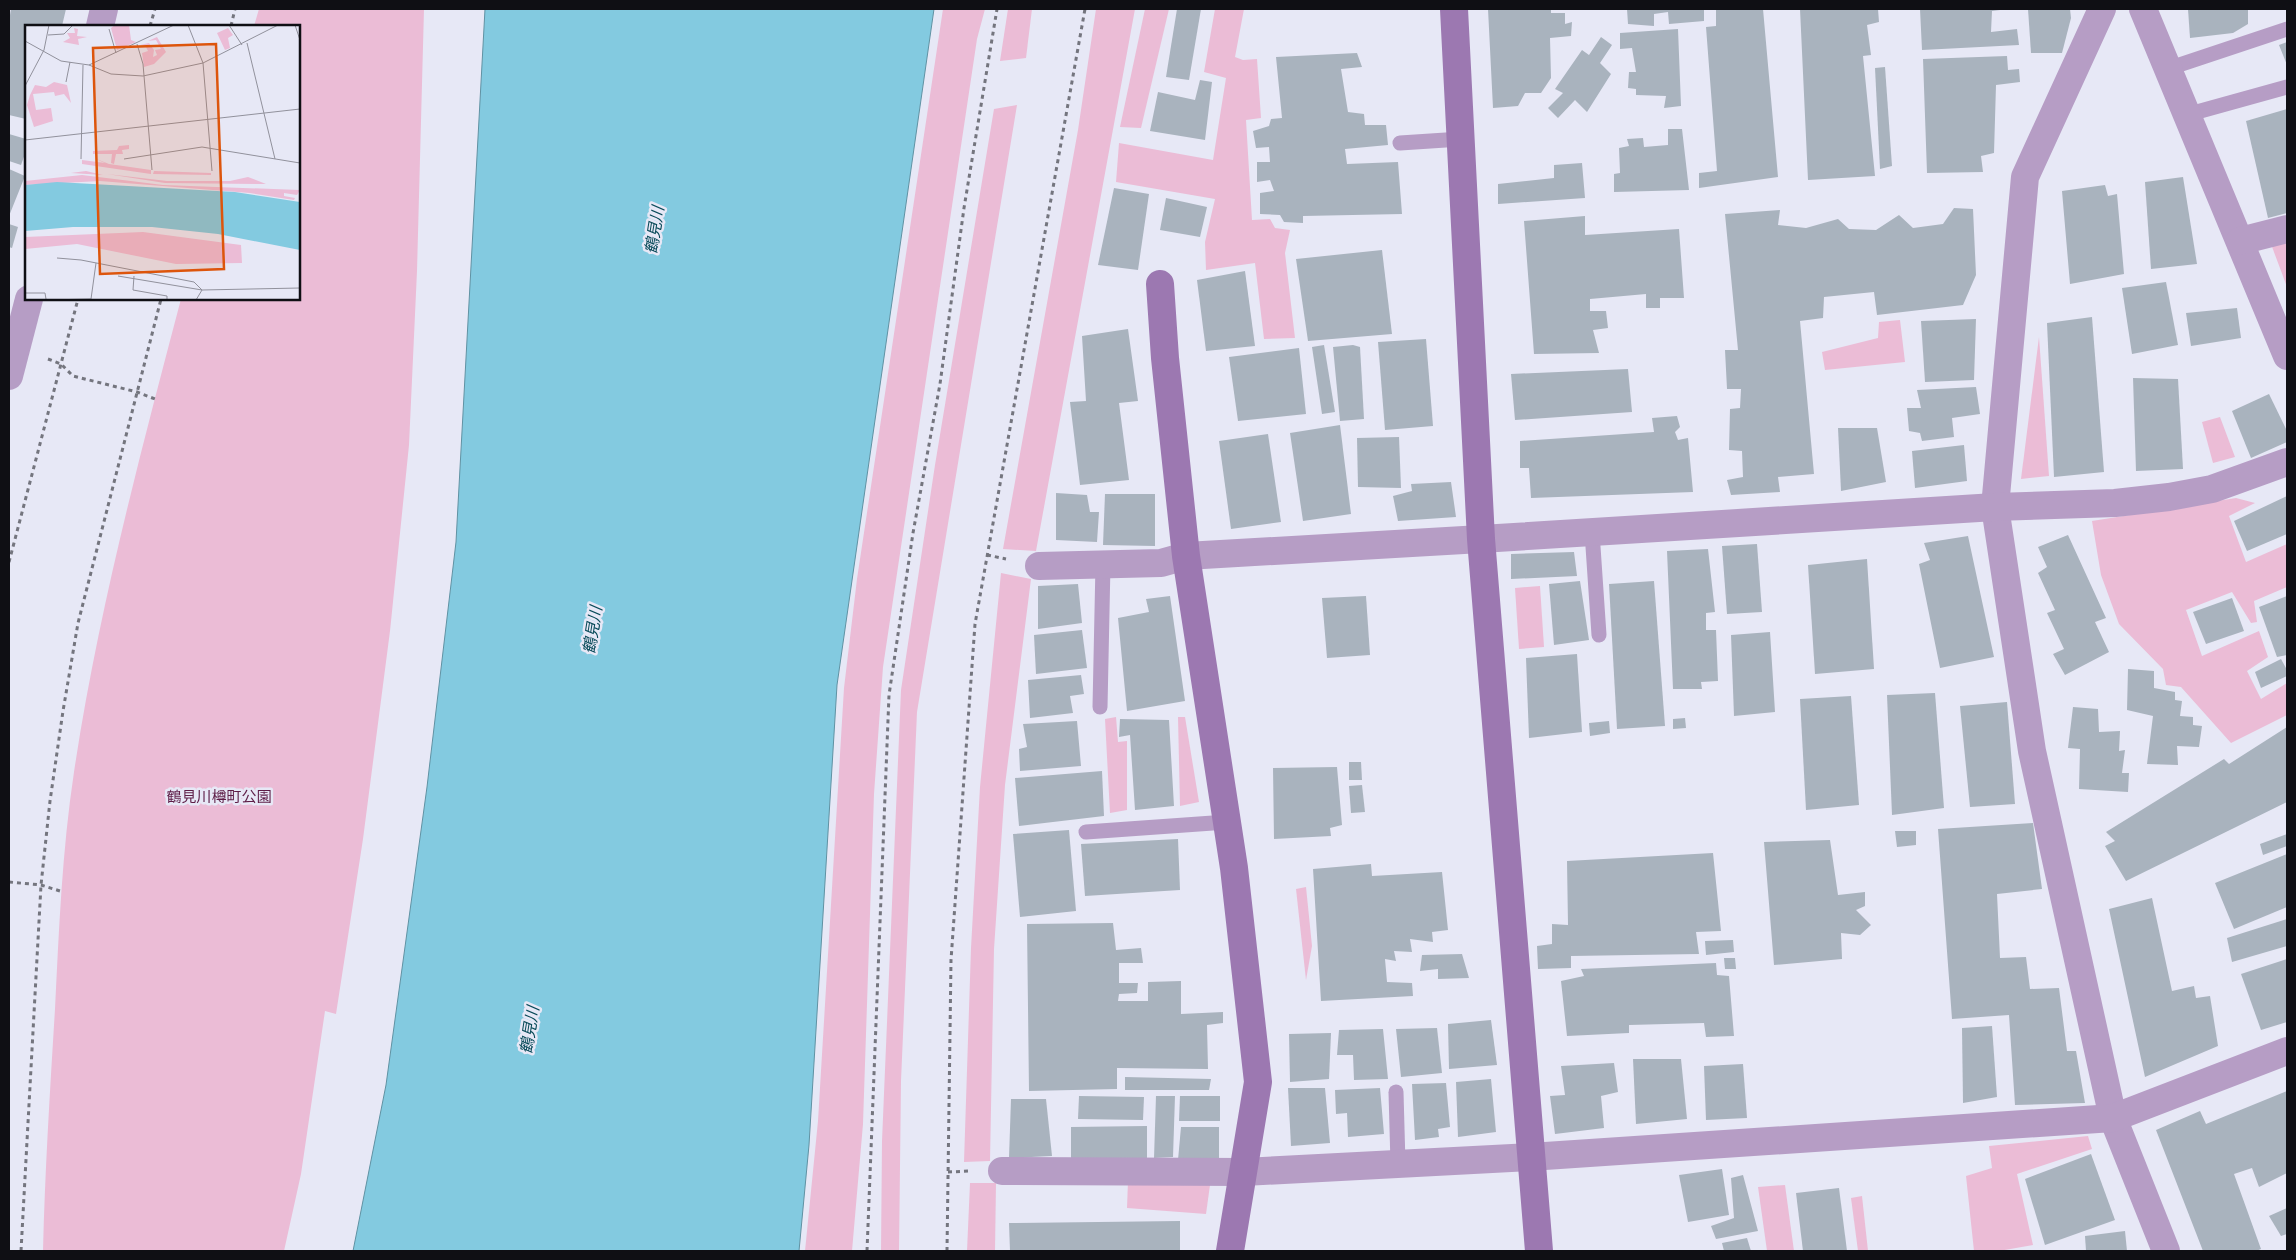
<svg xmlns="http://www.w3.org/2000/svg" width="2296" height="1260" font-family="'Varela Round','Noto Sans JP',sans-serif">
<style>
.green{fill:#ebbcd6}
.water{fill:#83cae0;stroke:#6092a3}
.building{fill:#a9b3be}
.lines{fill:none;stroke-linecap:round;stroke-linejoin:round}
.path{stroke:#74757e;stroke-width:3;stroke-dasharray:4 4;stroke-linecap:butt}
.lane{stroke:#b69dc5;stroke-width:15}
.street{stroke:#b69dc5;stroke-width:28}
.secondary{stroke:#9c78b1;stroke-width:28}
.labels{text-anchor:middle;dominant-baseline:central;stroke-width:5;stroke-linejoin:round;paint-order:stroke}
.park-label{font-size:15px;fill:#5d1c46;stroke:#e7e8f6}
.water-label{font-size:16px;font-style:italic;fill:#094a59;stroke:#e7e8f6}
.inset-road{fill:none;stroke:#91919c;stroke-width:1}
.view{fill:#dd550c;fill-opacity:0.15;stroke:#dd550c;stroke-width:2.5}
.inset-edge{fill:none;stroke:#0f0f14;stroke-width:2.5}
</style>
<rect width="100%" height="100%" fill="#e7e8f6"/>
<g class="green">
<path d="M259,9H424L417,271L409,445L390,631L363,839L336,1014L325,1011L301,1174L284,1251H43C45,1170 50,1090 55,1009C59,930 62,851 74,772C98,612 140,455 181,299H299V26H254Z"/>
<path d="M943,9H985L977,39L883,667L874,794L863,1124L852,1251H805L818,1121L844,688L857,579Z"/>
<path d="M1008,9H1032L1026,58L1000,61Z"/>
<path d="M1096,9H1135L1036,551L1003,549L1078,130Z"/>
<path d="M1145,9H1169L1141,128L1120,127Z"/>
<path d="M1215,9H1244L1235,57L1243,60L1257,59L1261,118L1246,120L1252,220L1270,219L1275,228L1290,230L1285,253L1295,338L1264,339L1255,263L1206,270L1205,242L1215,199L1116,182L1119,143L1213,160L1226,78L1204,72Z"/>
<path d="M1017,105L917,712L901,1081L899,1251H881L882,1141L901,690L935,465L994,109Z"/>
<path d="M2287,240V287L2271,244Z"/>
<path d="M1900,320L1905,362L1825,370L1822,352L1878,338L1879,322Z"/>
<path d="M2039,337L2049,476L2021,479Z"/>
<path d="M2220,417L2235,457L2213,463L2202,422Z"/>
<path d="M2236,498L2255,503L2229,516L2246,562L2287,544V587L2254,601L2257,622L2251,623L2232,592L2186,610L2202,656L2259,631L2268,657L2247,671L2261,699L2287,683V715L2231,743L2181,687L2166,685L2163,669L2119,624L2101,575L2092,521Z"/>
<path d="M1001,573L1031,579L1005,785L994,949L990,1161L964,1162L971,948L980,787Z"/>
<path d="M1540,586L1544,647L1519,649L1515,588Z"/>
<path d="M1116,717L1118,742L1127,741V810L1110,813L1105,719Z"/>
<path d="M1178,717H1185L1199,802L1180,806Z"/>
<path d="M1306,887L1312,946L1306,980L1296,889Z"/>
<path d="M2088,1136L2092,1149L2017,1174L2033,1245L1999,1251H1974L1966,1176L1992,1168L1989,1146Z"/>
<path d="M1128,1181L1210,1185L1206,1214L1127,1208Z"/>
<path d="M970,1183H996L995,1251H967Z"/>
<path d="M1785,1185L1794,1251H1767L1758,1187Z"/>
<path d="M1862,1196L1868,1251H1858L1851,1198Z"/>
</g>
<path class="water" d="M485,9H934L837,685L809,1145L799,1251H353L386,1085L427,787L456,542Z"/>
<g class="building">
<path d="M11,9H66L62,26H26V119L9,115V21Z"/>
<path d="M1177,9H1201L1189,80L1166,77Z"/>
<path d="M1488,9H1551V13H1565V24L1572,22L1571,36L1550,38L1551,78L1541,93H1525L1518,106L1493,108Z"/>
<path d="M1627,9H1704V21L1669,24L1668,12L1654,14V26L1628,24Z"/>
<path d="M1716,9H1763L1778,177L1699,188V173L1717,171L1706,27L1716,26Z"/>
<path d="M1800,9H1878L1879,22L1867,25L1871,55L1863,56L1875,176L1808,180Z"/>
<path d="M1920,9H2000V10L1992,11L1991,32L2017,29L2019,45L1922,50Z"/>
<path d="M2028,9H2070L2071,18L2062,53H2031Z"/>
<path d="M2188,9H2248V24L2233,33L2190,38Z"/>
<path d="M1678,29L1681,106L1664,108L1666,96L1636,95V89L1628,88L1629,72H1636L1632,48L1620,49V33Z"/>
<path d="M1601,37L1612,45L1600,63L1611,74L1587,112L1575,100L1558,118L1548,108L1563,93L1555,89L1582,50L1589,55Z"/>
<path d="M2287,42V65L2279,45Z"/>
<path d="M1357,53L1362,67L1341,69L1348,112L1364,114L1365,125H1386L1388,145L1345,149L1347,164L1398,162L1402,214L1303,216V223L1284,222L1280,215L1260,214V193L1274,191L1270,180L1257,182V162H1270L1269,147L1256,148L1253,131L1269,126L1271,119L1282,118L1276,57Z"/>
<path d="M2007,56L2008,70L2019,69L2020,82L1996,85L1994,153L1981,156L1983,172L1927,173L1923,59Z"/>
<path d="M1885,67L1892,166L1880,169L1875,68Z"/>
<path d="M1200,80L1212,82L1205,140L1150,131L1158,92L1195,100Z"/>
<path d="M2287,109V213L2268,218L2246,121Z"/>
<path d="M1668,129H1682L1689,190L1614,192V174L1620,173L1619,148L1629,146L1627,139L1643,138L1644,147L1668,145Z"/>
<path d="M9,134L26,139V151L21,165L9,161Z"/>
<path d="M1582,163L1585,198L1498,204V184L1554,178V165Z"/>
<path d="M9,169L25,176L9,216Z"/>
<path d="M2183,177L2197,264L2151,269L2145,182Z"/>
<path d="M2105,185L2108,196L2117,194L2124,274L2070,284L2062,191Z"/>
<path d="M1114,188L1149,194L1138,270L1098,265Z"/>
<path d="M1166,198L1207,207L1200,237L1160,230Z"/>
<path d="M1954,208L1973,209L1976,275L1963,305L1877,315L1874,292L1824,297L1823,318L1800,321L1814,474L1778,477L1780,492L1731,495L1727,480L1743,477L1742,451L1729,450L1730,409L1740,408L1741,389H1727L1725,350H1738L1725,214L1780,210L1778,225L1806,228L1838,219L1849,229L1876,230L1899,215L1913,228L1943,224Z"/>
<path d="M1585,216V235L1679,229L1684,298H1660V308H1646V294L1590,299V311H1606L1608,328L1593,330L1599,353L1534,354L1524,221Z"/>
<path d="M9,224L18,227L12,248L9,247Z"/>
<path d="M1382,250L1392,334L1308,341L1296,259Z"/>
<path d="M1245,271L1255,346L1206,351L1197,280Z"/>
<path d="M2166,282L2178,345L2132,354L2122,288Z"/>
<path d="M2237,308L2241,338L2191,346L2186,313Z"/>
<path d="M2092,317L2104,472L2054,477L2047,323Z"/>
<path d="M1976,319L1974,380L1925,382L1921,321Z"/>
<path d="M1128,329L1138,401L1119,403L1129,480L1080,485L1070,402L1086,401L1082,336Z"/>
<path d="M1426,339L1433,426L1385,430L1378,342Z"/>
<path d="M1324,345L1335,412L1322,414L1312,347Z"/>
<path d="M1353,345L1360,347L1364,419L1340,421L1333,347Z"/>
<path d="M1299,348L1306,414L1238,421L1229,357Z"/>
<path d="M1628,369L1632,412L1515,420L1511,374Z"/>
<path d="M2133,378L2178,379L2183,469L2136,471Z"/>
<path d="M1976,387L1980,414L1952,418L1954,437L1922,441L1920,433L1909,431L1907,408H1921L1917,390Z"/>
<path d="M2269,394L2287,431V442L2251,458L2232,411Z"/>
<path d="M1677,416L1680,427L1675,432L1678,440L1688,438L1693,492L1531,498L1529,468H1520V441L1654,432L1652,418Z"/>
<path d="M1340,425L1351,514L1303,521L1290,433Z"/>
<path d="M1838,428H1877L1886,482L1841,491Z"/>
<path d="M1268,434L1281,522L1231,529L1219,441Z"/>
<path d="M1399,437L1401,488L1358,487L1357,438Z"/>
<path d="M1964,445L1967,481L1915,488L1912,451Z"/>
<path d="M1451,482L1456,517L1398,521L1393,496L1412,491L1411,484Z"/>
<path d="M1056,493L1087,495L1090,512H1099L1097,542L1056,540Z"/>
<path d="M1105,494H1155V546L1103,545Z"/>
<path d="M2287,496V534L2247,551L2234,521Z"/>
<path d="M2068,535L2106,618L2095,622L2109,652L2065,675L2053,654L2064,649L2047,613L2055,610L2038,573L2047,567L2038,547Z"/>
<path d="M1968,536L1994,657L1940,668L1919,564L1930,560L1924,543Z"/>
<path d="M1757,544L1762,612L1727,614L1722,546Z"/>
<path d="M1708,549L1715,612L1706,613V630H1716L1718,681L1701,682L1702,689H1673L1667,551Z"/>
<path d="M1574,552L1577,576L1511,579V554Z"/>
<path d="M1867,559L1874,669L1815,674L1808,565Z"/>
<path d="M1580,581L1589,640L1554,645L1549,584Z"/>
<path d="M1654,581L1665,726L1617,729L1609,584Z"/>
<path d="M1078,584L1082,623L1038,629V586Z"/>
<path d="M1170,596L1185,701L1127,711L1118,618L1149,612L1146,599Z"/>
<path d="M1366,596L1370,655L1327,658L1322,598Z"/>
<path d="M2287,596V655L2277,657L2259,607Z"/>
<path d="M2232,598L2244,631L2206,644L2193,612Z"/>
<path d="M1082,630L1087,668L1036,674L1034,635Z"/>
<path d="M1770,632L1775,712L1734,716L1731,635Z"/>
<path d="M1577,654L1582,732L1529,738L1526,658Z"/>
<path d="M2281,659L2287,670V676L2261,688L2255,672Z"/>
<path d="M2128,669L2154,671V688L2175,692V700L2182,701L2180,716L2193,717V725L2202,726L2199,747L2177,746L2178,765L2147,764L2153,716L2127,710Z"/>
<path d="M1081,675L1084,694L1070,696L1073,713L1030,718L1028,680Z"/>
<path d="M1935,693L1944,808L1892,815L1887,695Z"/>
<path d="M1851,696L1859,805L1806,810L1800,699Z"/>
<path d="M2007,702L2015,804L1970,807L1960,706Z"/>
<path d="M2073,707L2098,709L2099,732L2120,731L2119,751L2125,750L2122,773H2129L2128,792L2079,789L2080,749L2068,748Z"/>
<path d="M1685,718L1686,728L1673,729V719Z"/>
<path d="M1120,719L1169,720L1174,806L1135,810L1130,735L1119,737Z"/>
<path d="M1077,721L1081,766L1020,771L1019,749L1027,747L1023,724Z"/>
<path d="M1609,721L1610,733L1590,736L1589,723Z"/>
<path d="M2287,727V802L2126,881L2105,846L2115,841L2106,832L2224,759L2229,764Z"/>
<path d="M1349,762H1361L1362,780H1349Z"/>
<path d="M1337,767L1342,825L1330,828L1331,836L1274,839L1273,768Z"/>
<path d="M1102,771L1104,816L1019,826L1015,778Z"/>
<path d="M1362,785L1365,812L1351,813L1349,786Z"/>
<path d="M2033,823L2042,889L1997,894L2000,958L2026,957L2030,989L2059,988L2067,1051H2076L2085,1103L2015,1105L2009,1015L1952,1019L1938,829Z"/>
<path d="M1069,830L1076,911L1020,917L1013,834Z"/>
<path d="M1895,831H1916V845L1897,847Z"/>
<path d="M2287,834V846L2263,855L2260,844Z"/>
<path d="M1178,839L1180,890L1085,896L1081,844Z"/>
<path d="M1830,840L1838,895L1865,892V906L1856,910L1871,925L1860,935L1841,933L1842,959L1774,965L1764,842Z"/>
<path d="M1713,853L1721,931L1696,932L1699,954L1571,956V968L1538,969L1537,946L1552,944V924L1568,925L1567,861Z"/>
<path d="M2287,854V907L2234,929L2215,883Z"/>
<path d="M1371,864L1372,876L1442,872L1448,930L1432,932L1433,942L1410,939L1412,952L1394,951L1396,961L1385,959L1387,982L1412,983L1413,996L1321,1001L1313,869Z"/>
<path d="M2152,898L2172,991L2194,986L2196,998L2210,996L2218,1046L2145,1077L2109,909Z"/>
<path d="M2287,919V946L2232,962L2227,938Z"/>
<path d="M1113,923L1116,950L1141,948L1143,963H1119V983H1138L1137,993L1119,994L1118,1001H1148V982L1181,981V1014L1223,1012V1023L1207,1025L1208,1069L1117,1068V1089L1029,1091L1027,924Z"/>
<path d="M1733,940L1734,952L1706,955L1705,941Z"/>
<path d="M1462,954L1469,978L1438,979V969L1420,971L1422,955Z"/>
<path d="M1724,958H1735L1736,969H1725Z"/>
<path d="M2287,959V1022L2261,1030L2241,974Z"/>
<path d="M1716,963L1717,975L1729,976L1734,1036L1706,1037L1704,1023L1629,1025V1033L1567,1036L1561,981L1584,976L1581,969Z"/>
<path d="M1491,1020L1497,1065L1449,1069L1448,1024Z"/>
<path d="M1992,1026L1997,1097L1963,1103L1962,1028Z"/>
<path d="M1437,1028L1442,1073L1401,1077L1396,1029Z"/>
<path d="M1383,1029L1388,1079L1354,1080L1353,1055H1337L1339,1030Z"/>
<path d="M1331,1033L1329,1079L1290,1082L1289,1034Z"/>
<path d="M1633,1059H1681L1687,1119L1636,1124Z"/>
<path d="M1614,1063L1618,1092L1601,1096L1604,1128L1555,1134L1550,1096L1565,1095L1561,1066Z"/>
<path d="M1743,1064L1747,1118L1706,1120L1704,1066Z"/>
<path d="M1125,1077L1211,1079L1209,1090H1125Z"/>
<path d="M1491,1079L1496,1132L1458,1137L1456,1082Z"/>
<path d="M1446,1083L1450,1127L1438,1129L1439,1137L1415,1140L1412,1084Z"/>
<path d="M1288,1088H1325L1330,1143L1291,1146Z"/>
<path d="M1380,1088L1384,1134L1348,1137L1347,1113L1336,1114L1335,1090Z"/>
<path d="M2287,1091V1173L2259,1187L2252,1168L2234,1174L2261,1249L2256,1251H2203L2156,1130L2200,1111L2206,1124Z"/>
<path d="M1079,1096L1144,1097L1143,1120L1078,1119Z"/>
<path d="M1156,1096H1175L1173,1157L1154,1158Z"/>
<path d="M1180,1096H1220V1121H1179Z"/>
<path d="M1011,1099H1046L1052,1156L1009,1158Z"/>
<path d="M1147,1126V1159L1071,1160V1127Z"/>
<path d="M1181,1127H1219V1159L1178,1160Z"/>
<path d="M2091,1154L2115,1220L2045,1245L2025,1179Z"/>
<path d="M1722,1169L1729,1215L1688,1222L1679,1175Z"/>
<path d="M1743,1175L1758,1231L1716,1239L1711,1226L1734,1218L1731,1178Z"/>
<path d="M1839,1188L1847,1251H1803L1796,1193Z"/>
<path d="M2287,1208V1234L2281,1236L2269,1216Z"/>
<path d="M1180,1221V1251H1010L1009,1223Z"/>
<path d="M2125,1231L2127,1251H2086L2085,1236Z"/>
<path d="M1747,1238L1751,1251H1724L1722,1243Z"/>
</g>
<g class="lines">
<g class="path">
<path d="M150,26L155,9"/>
<path d="M231,26L235,9"/>
<path d="M48,359L61,364L73,376L137,392L155,399"/>
<path d="M987,555L1006,559"/>
<path d="M9,562L78,299"/>
<path d="M9,882L41,885L60,891"/>
<path d="M948,1172L970,1171"/>
<path d="M21,1251L41,885L50,801L63,711L78,623L161,299"/>
<path d="M867,1251L889,695L913,533L940,384L964,208L997,9"/>
<path d="M947,1251L951,960L975,624L1085,9"/>
</g>
<g class="lane">
<path d="M2167,69L2287,29"/>
<path d="M2186,115L2287,87"/>
<path d="M1400,143L1461,139"/>
<path d="M1592,532L1599,635"/>
<path d="M1100,707L1103,564"/>
<path d="M1086,832L1227,822"/>
<path d="M1396,1092L1398,1164"/>
</g>
<g class="street">
<path d="M2102,9L2025,177L1995,507L2032,751L2113,1118L2166,1251"/>
<path d="M2143,9L2287,356"/>
<path d="M100,26L104,9"/>
<path d="M2240,241L2287,229"/>
<path d="M9,376L29,299"/>
<path d="M1039,566L1161,563L1186,556L1481,539L1995,507L2115,503L2169,497L2212,489L2287,462"/>
<path d="M1002,1171L1244,1172L1530,1157L2113,1118L2287,1051"/>
</g>
<g class="secondary">
<path d="M1454,9L1481,539L1539,1251"/>
<path d="M1160,284L1165,358L1186,556L1234,868L1258,1082L1230,1251"/>
</g>
</g>
<g class="labels">
<g class="park-label">
<text x="219" y="797">鶴見川樽町公園</text>
</g>
<g class="water-label">
<text transform="translate(655 230) rotate(-81)">鶴見川</text>
<text transform="translate(593 630) rotate(-81)">鶴見川</text>
<text transform="translate(530 1030) rotate(-81)">鶴見川</text>
</g>
</g>
<g transform="translate(25 25)">
<rect width="275" height="275" fill="#e7e8f6"/>
<path d="M90,0H104L106,15L111,17L92,25L86,3ZM49,3L53,4L52,11L62,12L53,14L54,20L38,17L45,13L42,8H50ZM203,3L208,10L203,13L205,23L200,25L192,8ZM132,12L141,27L129,39L119,42L117,28L123,26L120,20H115L124,18L129,25L128,32L132,30L130,25L136,24L131,15L123,16ZM29,57L42,60L46,78L39,69L30,71L29,67L8,69L11,85L26,83L28,96L9,102L2,80L5,70L10,60L21,62ZM104,120V124L97,125L98,129H91L89,139L86,138L87,129H68V126L92,125L94,121ZM69,133L84,139L126,145V149L57,139V135L80,138ZM61,146L78,150L46,148L0,154ZM129,146L186,148V150L128,149ZM82,149L142,156H205L223,152L241,159L140,158ZM57,150L138,160L275,165L272,170L259,168V171L270,173L269,175L225,168L75,156L0,160V156ZM118,207L216,220L217,238L151,239L52,219L0,224V212Z" fill="#ebbcd6"/>
<path d="M32,157L210,167L275,177V225L193,209L127,202H48L0,206V160Z" fill="#83cae0"/>
<path class="inset-road" d="M163,0L178,38L187,146M204,0L217,20M270,0L275,15M84,4L91,28M23,10L39,9L48,0M0,16L36,36L64,40L86,49L118,51L178,38L253,0M222,18L250,134M112,19L118,39L127,145M64,40L149,0M41,57L45,37M0,61L19,25L24,0M0,115L275,84M56,134L58,40M99,134L177,122L275,138M32,233L56,235L169,257L177,265M93,251L177,265M109,251L108,265L142,271V275M0,268H20L21,274M21,275L66,274L71,238M171,275L177,265L275,263"/>
<path class="view" d="M191,19L199,244L75,249L68,23Z"/>
<rect width="275" height="275" class="inset-edge"/>
</g>
<rect width="2296" height="1260" fill="none" stroke="#0f0f14" stroke-width="20"/>
</svg>
